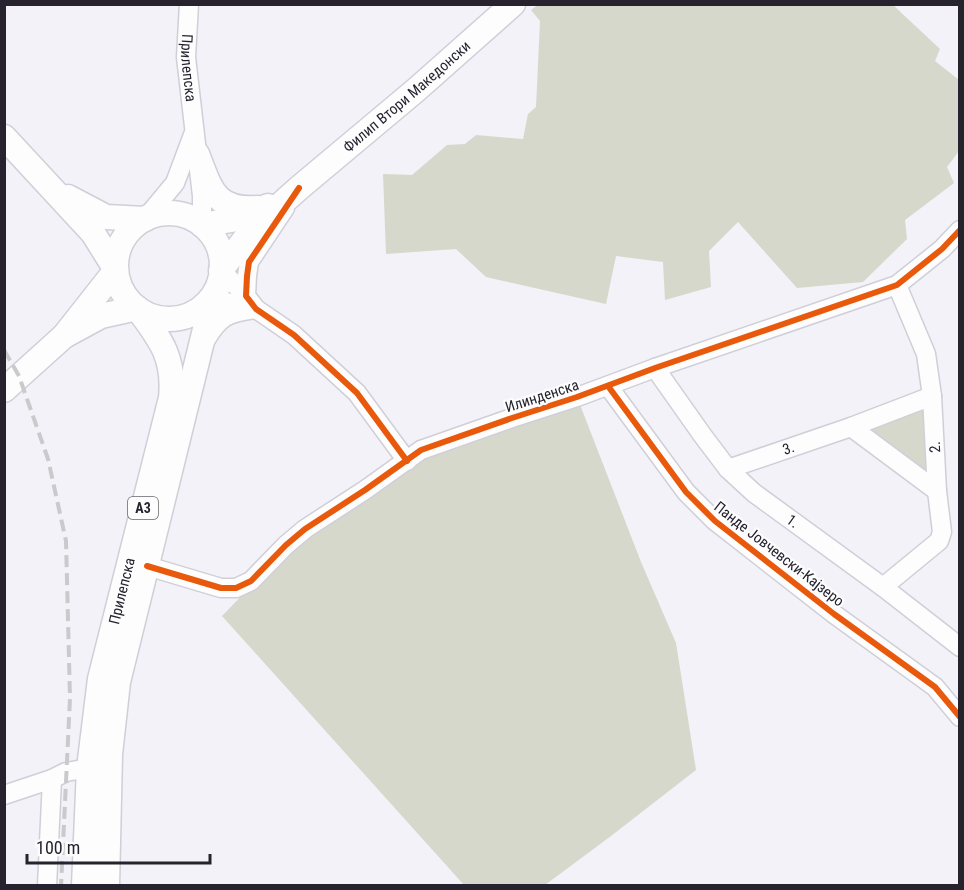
<svg xmlns="http://www.w3.org/2000/svg" width="964" height="890" font-family="'Roboto Condensed',sans-serif">
<style>
.green{fill:#d5d8cb}
.lines{fill:none;stroke-linecap:round;stroke-linejoin:round}
.minor-casing{stroke:#d0cfd8;stroke-width:21}
.major-casing{stroke:#d0cfd8;stroke-width:27}
.minor{stroke:#fdfdfe;stroke-width:18}
.major{stroke:#fdfdfe;stroke-width:24}
.rail{stroke:#cacacc;stroke-width:4;stroke-dasharray:12 6;stroke-linecap:butt}
.cycleway-casing{stroke:#fdfdfd;stroke-width:10}
.cycleway{stroke:#e8590c;stroke-width:6}
.labels{text-anchor:middle;dominant-baseline:central;stroke-width:4.5;stroke-linejoin:round;paint-order:stroke}
.shield{fill:#fdfdfd;stroke:#66646d;stroke-width:1.5}
.shield-label{font-size:14px;font-weight:bold;fill:#26232f}
.street-label{font-size:15px;fill:#26232f;stroke:#fdfdfd}
</style>
<rect width="100%" height="100%" fill="#f2f2f8"/>
<g class="green">
<path d="M539,4L893,5L940,49L935,61L959,80L958,89L960,91L959,151L947,167L954,183L905,220L907,239L863,282L797,288L738,222L709,251L711,287L665,300L663,262L616,256L606,304L486,277L456,249L386,254L383,174L412,175L447,145L465,144L476,135L523,139L528,114L536,107L540,21L531,10Z"/>
<path d="M932,396L937,491L851,427Z"/>
<path d="M577,397L641,562L676,643L696,770L611,836L545,885H464L222,616L253,584L251,581L421,450Z"/>
</g>
<g class="lines">
<g class="minor-casing">
<g id="minor">
<path id="s1" d="M189,4L186,57L202,196V225"/>
<path d="M285,208L249,262L247,276L246,296L256,309L294,335L357,393L407,461"/>
<path d="M145,219L175,183L193,135"/>
<path d="M221,270L246,296"/>
<path d="M205,305L222,301L248,307"/>
<path d="M205,341C220,316 227,313 256,309"/>
<path id="s2" d="M655,368L703,436L728,469L754,493L883,587L960,647"/>
<path d="M608,386L686,492L715,521L834,614L935,687L960,717"/>
<path d="M851,427L937,491"/>
<path id="s3" d="M728,469L851,427L932,396"/>
<path d="M147,566L221,588H236L251,581L286,545L305,529L365,490L421,450L512,418L577,397L655,368L897,285L942,249L960,230"/>
<path d="M883,587L939,541L942,532L937,491L932,396L926,354L897,285"/>
<path d="M4,795L52,779"/>
<path d="M47,886L52,779L66,772L89,768"/>
</g>
</g>
<g class="major-casing">
<g id="major">
<path d="M4,137L93,233L116,270L64,336L4,390"/>
<path d="M197,154C211,189 214,211 258,208"/>
<path d="M68,197L106,217L145,219"/>
<circle cx="169" cy="266" r="53"/>
<path d="M202,225L249,217L268,206"/>
<path id="s4" d="M221,270L251,231L299,188L416,90L513,4"/>
<path d="M64,336L101,316L137,308C160,339 175,357 171,398L100,679L89,768L84,886"/>
<path d="M107,886L110,754L118,682L207,321L205,305"/>
</g>
</g>
<use href="#minor" class="minor"/>
<use href="#major" class="major"/>
<path class="rail" d="M4,350L19,376L48,459L66,541L70,698L61,886"/>
<g class="cycleway-casing">
<g id="cycleway">
<path d="M299,188L249,262L247,276L246,296L256,309L294,335L357,393L407,461"/>
<path d="M608,386L686,492L715,521L834,614L935,687L960,717"/>
<path d="M147,566L221,588H236L251,581L286,545L305,529L365,490L421,450L512,418L577,397L655,368L897,285L942,249L960,230"/>
</g>
</g>
<use href="#cycleway" class="cycleway"/>
</g>
<g class="labels">
<rect class="shield" x="128" y="497" width="30" height="22" rx="4.5"/>
<g class="shield-label">
<text x="143" y="508">A3</text>
</g>
<g class="street-label">
<text stroke="none"><textPath href="#s1" startOffset="64">Прилепска</textPath></text>
<text stroke="none"><textPath href="#s4" startOffset="255">Филип Втори Македонски</textPath></text>
<text transform="translate(542 396) rotate(-18)">Илинденска</text>
<text transform="translate(935 447) rotate(-93)">2.</text>
<text stroke="none"><textPath href="#s3" startOffset="64">3.</textPath></text>
<text stroke="none"><textPath href="#s2" startOffset="208">1.</textPath></text>
<text transform="translate(779 554) rotate(38)">Панде Јовчевски-Кајзеро</text>
<text transform="translate(122 591) rotate(-76)">Прилепска</text>
</g>
</g>
<rect width="964" height="890" fill="none" stroke="#26232f" stroke-width="12"/>
<path d="M27 854v9h183v-9" fill="none" stroke="#26232f" stroke-width="3"/>
<text x="36" y="854" font-size="18" fill="#26232f" stroke="#fdfdfd" stroke-width="4.5" paint-order="stroke">100 m</text>
</svg>
